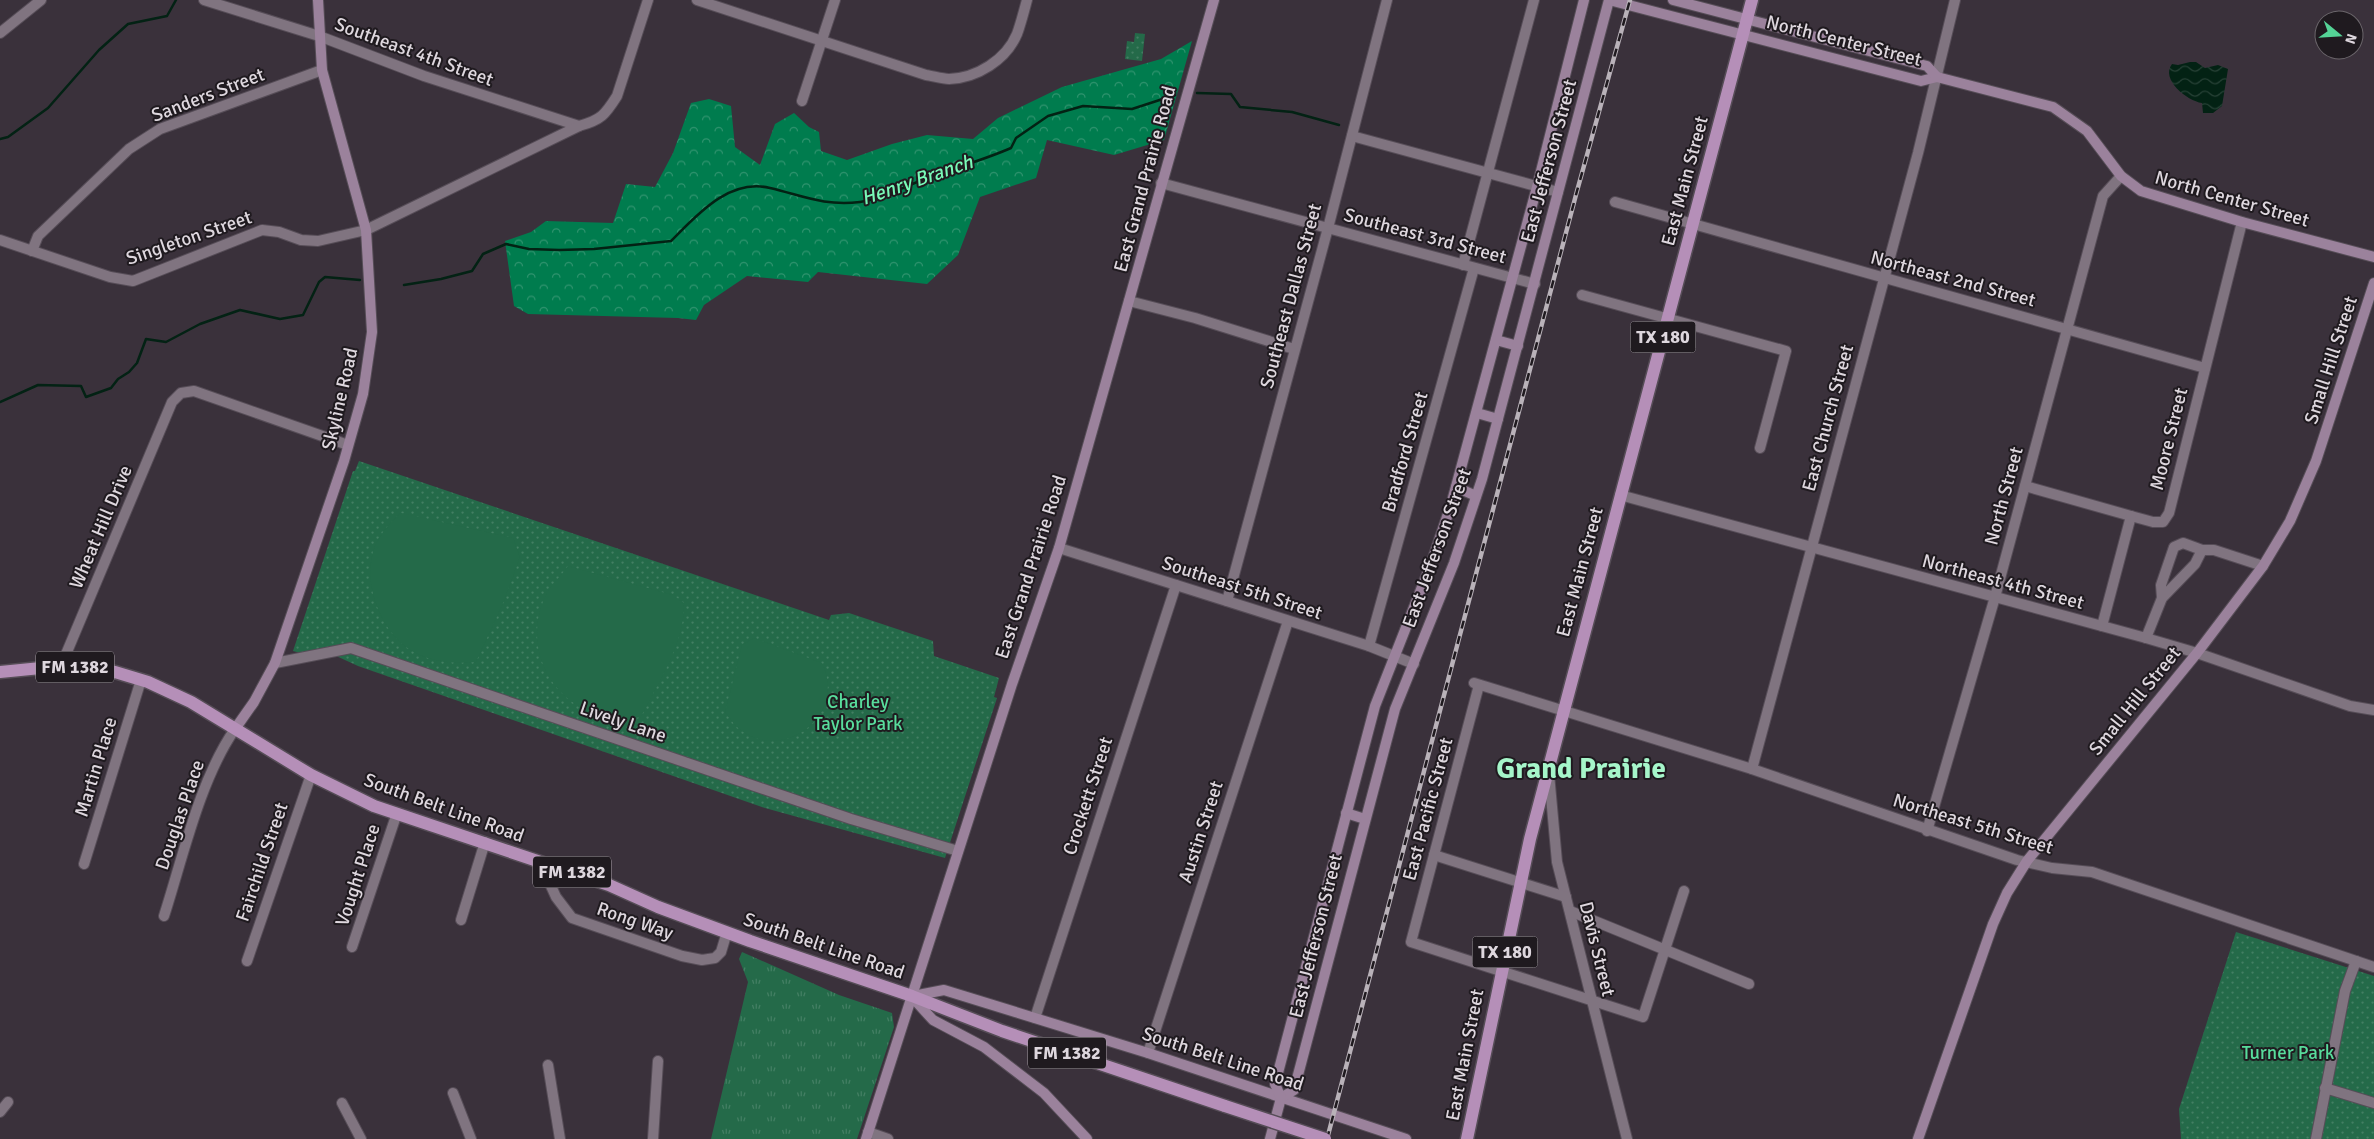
<svg xmlns="http://www.w3.org/2000/svg" width="2374" height="1139" font-family="Signika,sans-serif">
<style>
.grass{fill:url(#grass-tufts)}
.forest{fill:url(#forest-crowns)}
.park{fill:url(#park-dots)}
.pitch{fill:#246a49}
.water{fill:url(#water-waves)}
.lines{fill:none;stroke-linecap:round;stroke-linejoin:round}
.stream{stroke:#032214;stroke-width:2.5}
.street-casing{stroke:#564d57;stroke-width:12}
.secondary-casing{stroke:#564d57;stroke-width:12}
.primary-casing{stroke:#564d57;stroke-width:15}
.street{stroke:#807480;stroke-width:10}
.secondary{stroke:#9b829c;stroke-width:10}
.primary{stroke:#b58fb8;stroke-width:12}
.rail-casing{stroke:#b9b2b9;stroke-width:4.5}
.rail{stroke:#1f1a1f;stroke-width:2.5;stroke-dasharray:8;stroke-linecap:butt}
.primary-bridge-casing{stroke:#564d57;stroke-width:15;stroke-linecap:butt}
.primary-bridge{stroke:#b58fb8;stroke-width:12}
.labels{text-anchor:middle;dominant-baseline:central;stroke-width:4;stroke-linejoin:round;paint-order:stroke}
.shield{fill:#1f1a1f;stroke:#a59ea5;stroke-width:1}
.shield-label{font-size:18px;font-weight:bold;fill:#ded7de}
.street-label{font-size:19px;fill:#ded7de;stroke:#1f1a1f}
.park-label{font-size:19px;fill:#58dc9c;stroke:#1f1a1f}
.water-label{font-size:20px;font-style:italic;fill:#79fab8;stroke:#1f1a1f}
.town-label{font-size:29px;font-weight:bold;fill:#a6f6ca;stroke:#1f1a1f}
</style>
<defs>
<pattern id="grass-tufts" width="24" height="20" patternUnits="userSpaceOnUse" patternTransform="scale(1.25)"><rect width="24" height="20" fill="#246a49"/><path d="M3 7l-1-3M5 7V3M7 7l1-3M15 17l-1-3M17 17v-4M19 17l1-3" fill="none" stroke="#437f63"/></pattern>
<pattern id="forest-crowns" width="20" height="18" patternUnits="userSpaceOnUse" patternTransform="scale(1.25)"><rect width="20" height="18" fill="#007c4e"/><path d="M2 6a3 3 0 1 1 6 0M12 15a3 3 0 1 1 6 0" fill="none" stroke="#31946f"/></pattern>
<pattern id="park-dots" width="8" height="8" patternUnits="userSpaceOnUse" patternTransform="scale(1.25)"><rect width="8" height="8" fill="#246a49"/><path d="M2 2h.1M6 6h.1" fill="none" stroke="#437f63" stroke-width="1.8" stroke-linecap="round"/></pattern>
<pattern id="water-waves" width="16" height="10" patternUnits="userSpaceOnUse" patternTransform="scale(1.25)"><rect width="16" height="10" fill="#032214"/><path d="M0 5q4-4 8 0t8 0" fill="none" stroke="#274136"/></pattern>
</defs>
<rect width="100%" height="100%" fill="#3a313b"/>
<path class="grass" d="M742,952L839,995L892,1013L894,1027L857,1139H711L748,982L739,959Z"/>
<path class="forest" d="M1192,41L1164,140L1114,155L1047,140L1036,178L980,197L958,255L927,284L818,272L808,282L747,276L704,305L696,320L678,318L528,314L514,306L505,241L531,232L546,221L613,223L626,184L655,187L673,153L691,103L709,99L731,106L735,147L760,165L775,124L794,113L809,127L819,132L821,151L847,160L892,144L927,135L973,139L998,118L1062,87L1161,59Z"/>
<g class="park">
<path d="M1135,33L1145,34L1142,61L1125,59L1127,41L1134,42Z"/>
<path d="M359,461L829,620L831,615L849,613L933,641L934,656L999,678L994,697L997,698L945,858L765,808L358,666L321,649L304,654L293,651L353,471H355Z"/>
<path d="M2236,932L2374,976V1139H2181L2179,1109Z"/>
</g>
<g class="pitch">
<path d="M401,513L513,538L520,557L504,601L476,662C451,664 427,662 406,647C378,626 362,579 375,546C381,533 390,522 401,513Z"/>
<path d="M568,566L673,595L684,603C685,643 658,682 641,717C627,719 613,720 599,716C593,715 588,711 582,708C541,686 525,635 547,593C552,584 562,575 568,566Z"/>
<path d="M754,638L822,663C848,716 781,766 737,727C733,723 729,717 725,712L742,645Z"/>
</g>
<path class="water" d="M2190,62H2196L2205,68L2218,65L2228,69L2222,106L2213,113H2203L2202,103C2187,101 2160,79 2172,64L2178,65Z"/>
<g class="lines">
<g class="stream">
<path d="M1197,93L1231,94L1240,107L1292,112L1339,125"/>
<path d="M0,139L8,137L48,108L99,50L128,24L167,16L176,0"/>
<path d="M404,285L441,279L472,271L483,254L506,244L529,249L559,250L594,249L671,241C697,215 729,178 770,188C804,196 823,206 860,202C883,199 912,183 935,175C961,166 986,159 1011,148L1016,138L1048,116L1083,106L1132,109L1175,95"/>
<path d="M0,402L38,385L81,386L86,397L111,388L118,379L129,372L137,363L146,339L166,342L200,324L240,310L280,319L303,315L319,282L325,277L360,280"/>
</g>
<g class="street-casing">
<g id="street">
<path d="M204,0L319,36L424,76L579,126"/>
<path d="M697,0L926,75C933,76 942,79 949,79C977,78 1006,60 1017,34C1021,23 1024,11 1027,0"/>
<path d="M0,33L41,0"/>
<path d="M802,101L835,0"/>
<path d="M1352,136L1558,192"/>
<path d="M1161,183L1535,284"/>
<path d="M1615,202L2205,368"/>
<path d="M0,240L110,277L133,281L262,230L279,232L301,240L318,241L366,230L579,126C601,120 605,115 617,96L648,0"/>
<path d="M32,251L38,236L129,149L160,129L322,70"/>
<path d="M1463,265L1534,0"/>
<path d="M1582,295L1786,351L1760,448"/>
<path d="M1129,301L1195,318L1294,349"/>
<path d="M2025,486L2131,516L2153,522H2163L2169,513L2242,222"/>
<path d="M1620,495L2146,638L2197,653L2350,706L2374,710"/>
<path d="M1059,548L1369,646L1414,664"/>
<path d="M2162,598L2161,585L2174,547L2183,543L2202,550"/>
<path d="M1227,601L1328,228L1387,0"/>
<path d="M2102,626L2131,516"/>
<path d="M2146,638L2162,598L2195,564L2202,550H2214L2263,566"/>
<path d="M1369,646L1474,268"/>
<path d="M275,663L351,648L851,819L958,851"/>
<path d="M61,666L172,402L181,393L194,391L348,445"/>
<path d="M1474,683L1752,769L2017,860L2052,868L2092,872L2374,967"/>
<path d="M1479,685L1411,942L1643,1017L1684,891"/>
<path d="M1752,769L1918,153L1955,0"/>
<path d="M1549,774L1557,862L1627,1139"/>
<path d="M1927,831L1995,597L2103,196L2121,176"/>
<path d="M1434,855L1566,897"/>
<path d="M84,864L141,680"/>
<path d="M558,868L551,886L556,897L572,918L682,956L702,960L715,958L721,952L727,932"/>
<path d="M1570,911L1749,984"/>
<path d="M164,916C183,857 200,779 235,729"/>
<path d="M461,920L485,842"/>
<path d="M352,947L397,813"/>
<path d="M247,961L311,775"/>
<path d="M1035,1018L1176,585"/>
<path d="M1148,1053L1288,621"/>
<path d="M548,1065L560,1139"/>
<path d="M2325,1088L2374,1103"/>
<path d="M453,1093L471,1139"/>
<path d="M342,1103L361,1139"/>
<path d="M0,1112L8,1102"/>
<path d="M868,1132L888,1139"/>
<path d="M653,1139L658,1061"/>
<path d="M2316,1139L2345,991L2356,961"/>
</g>
</g>
<g class="secondary-casing">
<g id="secondary">
<path d="M1609,0L1921,81L1937,77L2053,107L2087,131L2121,176L2141,191L2242,222L2374,257"/>
<path d="M1673,0L1927,66L1937,77"/>
<path d="M1496,340L1518,346"/>
<path d="M1477,413L1498,419"/>
<path d="M1456,487L1476,496"/>
<path d="M235,729L254,702L275,663L344,461L363,394L372,332L366,230L322,70L318,0"/>
<path d="M1346,813L1365,819"/>
<path d="M913,996L944,990L1148,1053L1406,1139"/>
<path d="M912,997L933,1020L984,1047L1044,1093L1087,1139"/>
<path d="M1281,1098L1294,1090L1395,709L1454,563L1482,479L1609,0"/>
<path d="M866,1139L1012,684L1059,548L1214,0"/>
<path d="M1270,1139L1281,1098L1275,1084L1375,706L1431,564L1451,505L1537,187L1584,0"/>
<path d="M1918,1139L1993,924L2007,893L2027,861L2197,653L2263,566L2290,521L2316,461L2374,283"/>
</g>
</g>
<g class="primary-casing">
<g id="primary">
<path d="M0,672L61,666L115,672L148,682L191,702L311,775L374,806L609,885L658,907L750,941L912,996L1002,1031L1225,1106"/>
<path d="M1467,1139L1530,839L1752,0"/>
</g>
</g>
<use href="#street" class="street"/>
<use href="#secondary" class="secondary"/>
<use href="#primary" class="primary"/>
<g class="rail-casing">
<path id="rail" d="M1327,1139L1577,191L1630,0"/>
</g>
<use href="#rail" class="rail"/>
<g class="primary-bridge-casing">
<path id="primary-bridge" d="M1225,1106L1325,1139"/>
</g>
<use href="#primary-bridge" class="primary-bridge"/>
</g>
<g class="labels">
<g class="shield">
<rect x="1630.5" y="321.5" width="65" height="31" rx="4"/>
<rect x="36" y="651.5" width="78" height="31" rx="4"/>
<rect x="533" y="856.5" width="78" height="31" rx="4"/>
<rect x="1472.5" y="936.5" width="65" height="31" rx="4"/>
<rect x="1028" y="1037.5" width="78" height="31" rx="4"/>
</g>
<g class="shield-label">
<text x="1663" y="337">TX 180</text>
<text x="75" y="667">FM 1382</text>
<text x="572" y="872">FM 1382</text>
<text x="1505" y="952">TX 180</text>
<text x="1067" y="1053">FM 1382</text>
</g>
<g class="street-label">
<text transform="translate(1844 41) rotate(14)">North Center Street</text>
<text transform="translate(414 52) rotate(20)">Southeast 4th Street</text>
<text transform="translate(208 95) rotate(-21)">Sanders Street</text>
<text transform="translate(1549 161) rotate(-75)">East Jefferson Street</text>
<text transform="translate(1145 179) rotate(-75)">East Grand Prairie Road</text>
<text transform="translate(1685 181) rotate(-75)">East Main Street</text>
<text transform="translate(2232 199) rotate(16)">North Center Street</text>
<text transform="translate(1425 236) rotate(15)">Southeast 3rd Street</text>
<text transform="translate(189 238) rotate(-19)">Singleton Street</text>
<text transform="translate(1953 279) rotate(15)">Northeast 2nd Street</text>
<text transform="translate(1291 296) rotate(-75)">Southeast Dallas Street</text>
<text transform="translate(2331 360) rotate(-72)">Small Hill Street</text>
<text transform="translate(340 399) rotate(-77)">Skyline Road</text>
<text transform="translate(1828 418) rotate(-75)">East Church Street</text>
<text transform="translate(2169 439) rotate(-76)">Moore Street</text>
<text transform="translate(1405 452) rotate(-74)">Bradford Street</text>
<text transform="translate(2004 496) rotate(-75)">North Street</text>
<text transform="translate(101 527) rotate(-67)">Wheat Hill Drive</text>
<text transform="translate(1437 548) rotate(-70)">East Jefferson Street</text>
<text transform="translate(1031 567) rotate(-72)">East Grand Prairie Road</text>
<text transform="translate(1580 572) rotate(-75)">East Main Street</text>
<text transform="translate(2003 582) rotate(15)">Northeast 4th Street</text>
<text transform="translate(1242 588) rotate(18)">Southeast 5th Street</text>
<text transform="translate(2135 701) rotate(-51)">Small Hill Street</text>
<text transform="translate(623 722) rotate(19)">Lively Lane</text>
<text transform="translate(96 767) rotate(-73)">Martin Place</text>
<text transform="translate(1088 796) rotate(-72)">Crockett Street</text>
<text transform="translate(444 808) rotate(20)">South Belt Line Road</text>
<text transform="translate(1428 809) rotate(-75)">East Pacific Street</text>
<text transform="translate(180 815) rotate(-71)">Douglas Place</text>
<text transform="translate(1973 824) rotate(17)">Northeast 5th Street</text>
<text transform="translate(1201 832) rotate(-72)">Austin Street</text>
<text transform="translate(262 862) rotate(-71)">Fairchild Street</text>
<text transform="translate(358 875) rotate(-72)">Vought Place</text>
<text transform="translate(635 921) rotate(19)">Rong Way</text>
<text transform="translate(1316 936) rotate(-76)">East Jefferson Street</text>
<text transform="translate(824 946) rotate(19)">South Belt Line Road</text>
<text transform="translate(1597 949) rotate(76)">Davis Street</text>
<text transform="translate(1465 1055) rotate(-79)">East Main Street</text>
<text transform="translate(1223 1059) rotate(18)">South Belt Line Road</text>
</g>
<g class="park-label">
<text x="858" y="702">Charley<tspan x="858" dy="22">Taylor Park</tspan></text>
<text x="2288" y="1053">Turner Park</text>
</g>
<g class="water-label">
<text transform="translate(917 180) rotate(-19)">Henry Branch</text>
</g>
<g class="town-label">
<text x="1581" y="768">Grand Prairie</text>
</g>
</g>
<g transform="translate(2339 35) rotate(108)"><circle r="24" fill="#1f1a1f" stroke="#6b666b"/>
<path d="M0-4L9 19L0 12L-9 19Z" fill="#54d396"/>
<text y="-8" font-size="14" font-weight="bold" text-anchor="middle" fill="#ded7de">N</text>
</g>
</svg>
